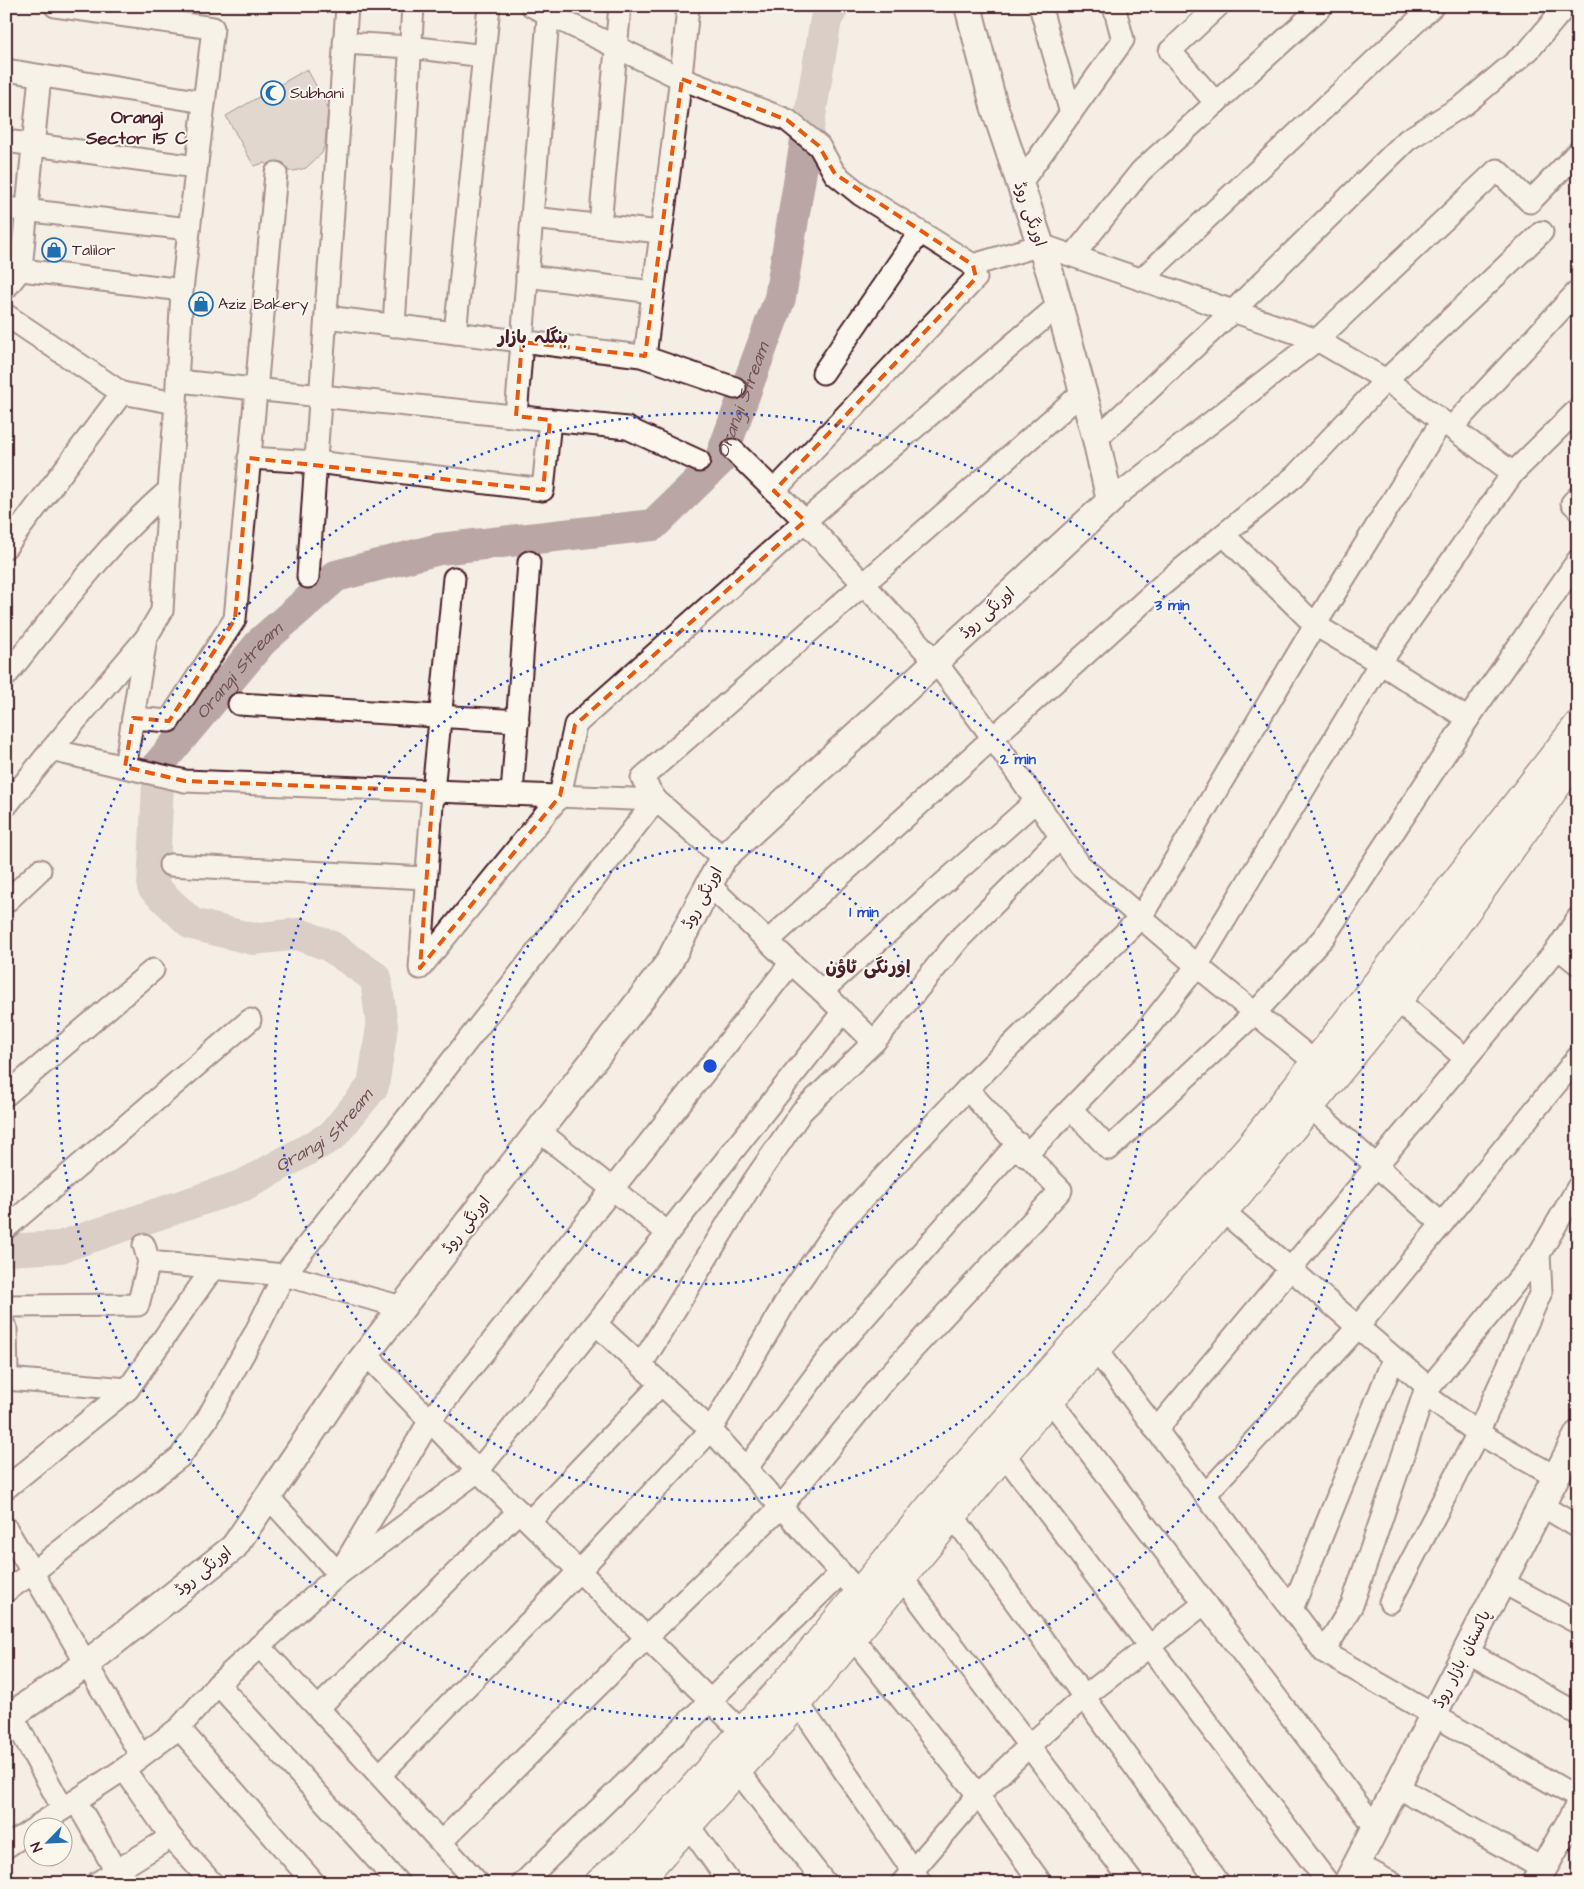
<svg xmlns="http://www.w3.org/2000/svg" width="1584" height="1889" font-family="'Architects Daughter','Playpen Sans Arabic',sans-serif">
<style>
.lines{fill:none;stroke-linecap:round;stroke-linejoin:round}
.river{stroke:#baa7a5;stroke-width:32}
.building{fill:#cabbb6;stroke:#4a1f2b}
.minor-casing{stroke:#4a1f2b;stroke-width:25}
.tertiary-casing{stroke:#4a1f2b;stroke-width:30}
.primary-casing{stroke:#4a1f2b;stroke-width:31}
.minor{stroke:#fbf7ec;stroke-width:21}
.tertiary{stroke:#fbf7ec;stroke-width:26}
.primary{stroke:#fbf7ec;stroke-width:28}
.marked{fill:none;stroke:#e8590c;stroke-width:4;stroke-dasharray:10 6;stroke-linejoin:round}
.ring{fill:none;stroke:#1d4ed8;stroke-width:2.5;stroke-dasharray:2.5 5}
.labels{text-anchor:middle;dominant-baseline:central;stroke-width:4;stroke-linejoin:round;paint-order:stroke}
.poi-label{font-size:16px;fill:#4a1f2b;stroke:#fbf7ec;text-anchor:start}
.street-label{font-size:16px;fill:#4a1f2b;stroke:#fbf7ec}
.neighbourhood-label{font-size:18px;font-weight:bold;fill:#4a1f2b;stroke:#fbf7ec}
.water-label{font-size:18px;font-style:italic;fill:#714f56;stroke:#fbf7ec}
.centre{fill:#1d4ed8;stroke:#fbf7ec;stroke-width:2.5}
.ring-label{font-size:15px;text-anchor:middle;font-weight:bold;fill:#1d4ed8;stroke:#fbf7ec;stroke-width:4;stroke-linejoin:round;paint-order:stroke}
</style>
<rect width="100%" height="100%" fill="#f4eee4"/>
<filter id="ink" filterUnits="userSpaceOnUse"><feTurbulence type="fractalNoise" baseFrequency=".02" numOctaves="2"/><feDisplacementMap in="SourceGraphic" scale="10" xChannelSelector="R" yChannelSelector="G"/><feConvolveMatrix kernelMatrix="1 2 1 2 8 2 1 2 1" color-interpolation-filters="sRGB"/></filter>
<g filter="url(#ink)">
<g class="lines">
<path class="river" id="s1" d="M6,1250L60,1247L244,1185L332,1136L373,1086L382,1027L376,978L330,946L299,934L253,939L192,924L153,887L159,764L262,641L336,576L439,549L653,525L720,460L780,298L826,19L834,6"/>
</g>
<path class="building" d="M307,69L328,108L325,144L322,153L306,168L294,171H288L284,163L278,161L267,165L264,163L254,166L226,116Z"/>
<g class="lines">
<g class="minor-casing">
<g id="minor">
<path d="M532,6L682,79L787,120L819,146L835,174L861,195L973,265L1041,245L1317,340L1386,380L1513,473"/>
<path d="M1040,6L1071,113"/>
<path d="M344,43L410,47L484,56"/>
<path d="M6,70L204,102"/>
<path d="M1216,103L1170,51L1218,6"/>
<path d="M6,141L196,167"/>
<path d="M1020,184L1123,40L1114,6"/>
<path d="M6,208L189,229"/>
<path d="M532,218L660,232"/>
<path d="M600,225L620,6"/>
<path d="M1073,256L1141,171L1322,6"/>
<path d="M6,268L182,290"/>
<path d="M527,276L653,292"/>
<path d="M1142,279L1433,6"/>
<path d="M6,288L21,269L40,76"/>
<path d="M1059,305L805,521L935,661L993,738L1080,865L1197,966L1315,1062"/>
<path d="M6,315L122,393"/>
<path d="M326,317L641,356L735,388"/>
<path d="M394,326L413,6"/>
<path d="M455,333L489,6"/>
<path d="M645,357C659,240 678,124 688,6"/>
<path d="M823,373L920,232"/>
<path d="M178,381L627,428L699,461"/>
<path d="M516,416L549,6"/>
<path d="M1452,427L1578,291"/>
<path d="M1096,439L1234,310L1407,140L1465,104L1529,50L1566,6"/>
<path d="M249,458L316,462L543,490L550,420"/>
<path d="M774,491L976,278L973,265"/>
<path d="M1578,497L1572,503L1578,509"/>
<path d="M1110,501L1317,340L1497,170L1530,202L1578,152"/>
<path d="M1224,535L1315,625L1380,663L1468,719"/>
<path d="M6,547L122,393L176,403"/>
<path d="M308,577L347,6"/>
<path d="M454,578L433,791L420,968L560,796L575,725L805,521L733,450"/>
<path d="M6,676C58,611 106,544 169,490L176,403L182,290L213,28L55,6"/>
<path d="M239,704L518,721"/>
<path d="M133,718L169,721L235,619L276,173"/>
<path d="M51,750L146,638"/>
<path d="M125,767L146,638L162,611L169,490"/>
<path d="M512,794L529,562"/>
<path d="M6,806L51,750L185,781L656,800L642,778L1083,392"/>
<path d="M170,865L426,878"/>
<path d="M6,902L40,870"/>
<path d="M768,941L1161,586L1295,476L1386,380L1542,232"/>
<path d="M1558,948L1578,964"/>
<path d="M791,963L822,991L1036,801"/>
<path d="M1397,1000L1465,1058"/>
<path d="M874,1042L961,937L1061,837"/>
<path d="M967,1089L1141,917L1315,625L1442,421"/>
<path d="M6,1095L153,970"/>
<path d="M1310,1107L1442,1224"/>
<path d="M1071,1109L1109,1149L1256,1012L1324,937L1468,719L1578,560"/>
<path d="M1025,1156L1144,1033L1197,966L1380,663L1513,473L1578,409"/>
<path d="M1223,1211L1429,1388"/>
<path d="M6,1228L250,1020"/>
<path d="M668,1233L843,1012"/>
<path d="M144,1245L149,1262L284,1275L402,1307"/>
<path d="M6,1306L138,1305L149,1262"/>
<path d="M596,1324L711,1430L851,1584"/>
<path d="M6,1328L7,1378"/>
<path d="M1096,1350L1324,1652L1352,1605L1424,1394L1539,1254L1578,1187"/>
<path d="M366,1354L478,1471L742,1732"/>
<path d="M641,1365L753,1182L802,1111L874,1042L822,991"/>
<path d="M6,1379L128,1389L6,1488"/>
<path d="M128,1389L213,1268"/>
<path d="M1424,1394L1478,1433L1556,1477"/>
<path d="M1050,1400L1375,1827"/>
<path d="M1156,1430L1558,948L1578,918"/>
<path d="M1004,1454L1328,1883"/>
<path d="M746,1469L826,1361L1018,1143"/>
<path d="M1205,1495L1357,1328L1578,1057"/>
<path d="M268,1497L339,1574"/>
<path d="M1541,1505L1578,1527"/>
<path d="M953,1516L1219,1883"/>
<path d="M530,1521L661,1384"/>
<path d="M6,1528L141,1756"/>
<path d="M344,1565L430,1420L791,963L708,884"/>
<path d="M902,1578L1133,1883"/>
<path d="M1502,1582L1578,1623"/>
<path d="M6,1591L32,1573L180,1457L207,1419L255,1333L284,1275L656,800L723,858"/>
<path d="M1390,1602L1478,1433L1541,1292L1539,1254"/>
<path d="M1292,1609L1393,1360"/>
<path d="M852,1637L978,1795L1041,1883"/>
<path d="M259,1646L318,1708"/>
<path d="M1466,1651L1578,1714"/>
<path d="M1324,1652L1578,1798"/>
<path d="M218,1684L398,1883"/>
<path d="M798,1703L921,1883"/>
<path d="M12,1715L63,1809"/>
<path d="M179,1728L314,1883"/>
<path d="M124,1769L171,1837L212,1883"/>
<path d="M737,1770L825,1883"/>
<path d="M380,1775L580,1570L711,1430L789,1296L840,1223L967,1089C999,1123 1028,1158 1061,1190L887,1377L781,1507L647,1637L441,1842"/>
<path d="M1396,1786L1543,1869"/>
<path d="M76,1801L116,1871L126,1883"/>
<path d="M688,1825L730,1883"/>
<path d="M37,1826L124,1769L179,1728L218,1684L339,1574L478,1471L668,1233L539,1131"/>
<path d="M6,1847L32,1830"/>
<path d="M1357,1864L1392,1883"/>
<path d="M97,1883L171,1837"/>
<path d="M478,1883L318,1708L519,1511"/>
<path d="M523,1883L841,1573"/>
<path d="M902,1883L978,1795L1029,1746L1084,1697L1205,1603"/>
</g>
</g>
<g class="tertiary-casing">
<g id="tertiary">
<path d="M6,1719L85,1665L234,1547L356,1367L668,964L723,858L1110,501L1096,439L1050,273L994,106L968,6"/>
<path d="M1347,1883L1578,1434"/>
<path d="M1535,1883L1578,1808"/>
</g>
</g>
<g class="primary-casing">
<g id="primary">
<path d="M599,1883L643,1845L788,1680L939,1496L1251,1145L1578,725"/>
<path d="M636,1883L798,1703L1036,1415L1239,1193L1435,954L1578,756"/>
</g>
</g>
<use href="#minor" class="minor"/>
<use href="#tertiary" class="tertiary"/>
<use href="#primary" class="primary"/>
</g>
</g>
<path d="M0 0H1584V1889H0ZM682,79L787,120L819,146L835,174L973,265L976,278L774,491L805,521L575,725L560,796L420,968L433,791L185,781L125,767L133,718L169,721L235,619L249,458L543,490L550,420L516,416L522,342L645,356Z" fill="#f4eee4" fill-opacity=".55" fill-rule="evenodd"/>
<path class="marked" d="M682,79L787,120L819,146L835,174L973,265L976,278L774,491L805,521L575,725L560,796L420,968L433,791L185,781L125,767L133,718L169,721L235,619L249,458L543,490L550,420L516,416L522,342L645,356Z"/>
<g class="ring">
<circle cx="710" cy="1066" r="218"/>
<circle cx="710" cy="1066" r="435"/>
<circle cx="710" cy="1066" r="653"/>
</g>
<defs>
<g id="mosque-ring" transform="scale(1.25)"><circle r="9.5" fill="#fbf7ec" stroke="#1f6fb2" stroke-width="1.5"/><path d="M3.5-4.9A6 6 0 1 0 3.5 4.9A5 5 0 1 1 3.5-4.9Z" fill="#1f6fb2"/></g>
<g id="shop-ring" transform="scale(1.25)"><circle r="9.5" fill="#fbf7ec" stroke="#1f6fb2" stroke-width="1.5"/><path d="M-5-2.5h2.3a2.7 3.5 0 0 1 5.4 0H5L5.5 6h-11ZM-1.5-2.5h3a1.5 2.3 0 0 0-3 0Z" fill="#1f6fb2"/></g>
</defs>
<g fill-rule="evenodd">
<use href="#mosque-ring" x="273" y="93"/>
<use href="#shop-ring" x="54" y="250"/>
<use href="#shop-ring" x="201" y="304"/>
</g>
<g class="labels">
<g class="poi-label">
<text x="290" y="93">Subhani</text>
<text x="72" y="250">Talilor</text>
<text x="218" y="304">Aziz Bakery</text>
</g>
<g class="street-label">
<text transform="translate(1030 214) rotate(71)">اورنگی روڈ</text>
<text transform="translate(987 613) rotate(-42)">اورنگی روڈ</text>
<text transform="translate(702 898) rotate(-62)">اورنگی روڈ</text>
<text transform="translate(466 1225) rotate(-52)">اورنگی روڈ</text>
<text transform="translate(203 1571) rotate(-39)">اورنگی روڈ</text>
<text transform="translate(1462 1659) rotate(-63)">پاکستان بازار روڈ</text>
</g>
<g class="neighbourhood-label">
<text x="137" y="117">Orangi<tspan x="137" dy="21">Sector 15 C</tspan></text>
<text x="533" y="337">بنگلہ بازار</text>
<text x="868" y="967">اورنگی ٹاؤن</text>
</g>
<g class="water-label">
<text stroke="none"><textPath href="#s1" startOffset="1636">Orangi Stream</textPath></text>
<text stroke="none"><textPath href="#s1" startOffset="1021">Orangi Stream</textPath></text>
<text stroke="none"><textPath href="#s1" startOffset="346">Orangi Stream</textPath></text>
</g>
</g>
<circle cx="710" cy="1066" r="8" class="centre"/>
<g class="ring-label">
<text x="1172" y="610">3 min</text>
<text x="1018" y="764">2 min</text>
<text x="864" y="917">1 min</text>
</g>
<rect width="1584" height="1889" fill="none" stroke="#fbf7ec" stroke-width="25"/>
<rect x="12" y="12" width="1559" height="1864" fill="none" stroke="#4a1f2b" stroke-width="2" filter="url(#ink)"/>
<g transform="translate(48 1842) rotate(246)"><circle r="24" fill="#fbf7ec" stroke="#b4a19f"/>
<path d="M0-4L9 19L0 12L-9 19Z" fill="#1f6fb2"/>
<text y="-8" font-size="14" font-weight="bold" text-anchor="middle" fill="#4a1f2b">N</text>
</g>
</svg>
